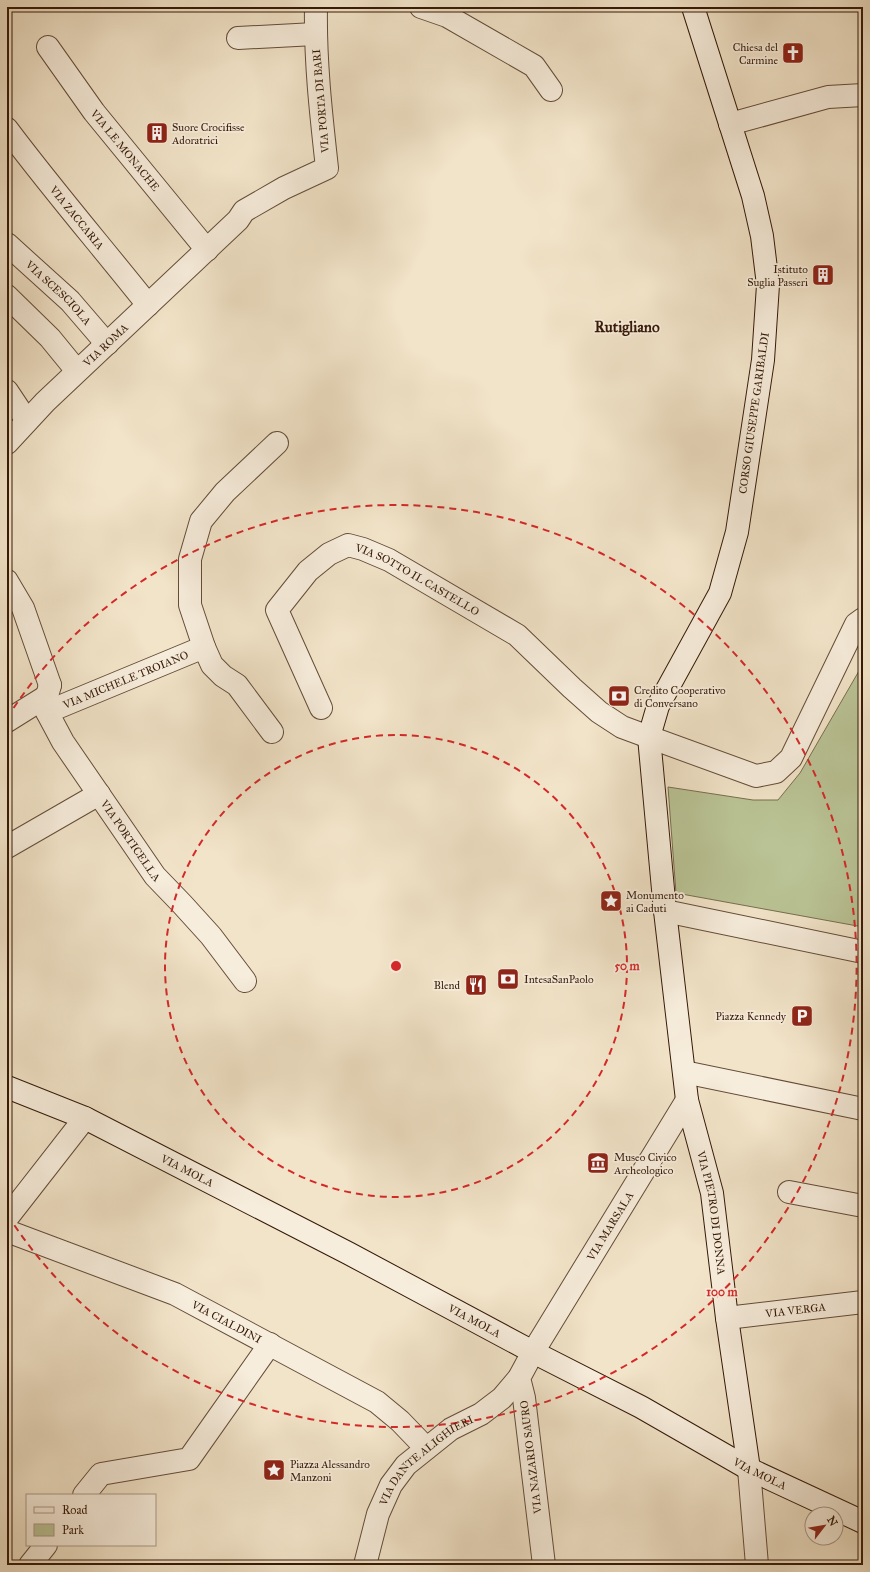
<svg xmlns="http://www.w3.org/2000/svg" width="870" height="1572" font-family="'IM FELL Great Primer',serif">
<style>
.green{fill:#bac496;stroke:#786e4e}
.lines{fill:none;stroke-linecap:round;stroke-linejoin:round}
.pedestrian-casing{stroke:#644c38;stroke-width:24}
.minor-casing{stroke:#644c38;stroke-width:24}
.tertiary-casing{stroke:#644c38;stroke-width:24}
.secondary-casing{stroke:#351907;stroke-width:24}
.pedestrian{stroke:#f7eddc;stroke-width:22}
.minor{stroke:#f7eddc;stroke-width:22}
.tertiary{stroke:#f7eddc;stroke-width:22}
.secondary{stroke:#f7eddc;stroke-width:22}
.ring{fill:none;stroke:#d62828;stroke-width:2;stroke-dasharray:7 5}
.labels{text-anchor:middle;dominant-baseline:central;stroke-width:3.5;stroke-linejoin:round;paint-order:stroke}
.poi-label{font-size:11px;fill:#351907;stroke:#f7eddc;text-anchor:start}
.street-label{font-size:11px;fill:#351907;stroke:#f7eddc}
.district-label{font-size:15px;font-weight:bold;fill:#351907;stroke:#f7eddc}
.centre{fill:#d62828;stroke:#f7eddc;stroke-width:2}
.ring-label{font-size:12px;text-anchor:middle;font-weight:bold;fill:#d62828;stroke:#f7eddc;stroke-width:3.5;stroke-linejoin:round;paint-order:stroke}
</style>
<rect width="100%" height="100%" fill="#f2e4c9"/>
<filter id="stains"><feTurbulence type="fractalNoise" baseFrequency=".005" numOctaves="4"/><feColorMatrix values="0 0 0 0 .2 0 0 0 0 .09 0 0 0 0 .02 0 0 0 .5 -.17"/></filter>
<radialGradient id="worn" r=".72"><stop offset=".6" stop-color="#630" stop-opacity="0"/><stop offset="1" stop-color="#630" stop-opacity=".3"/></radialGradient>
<path class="green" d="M863,664V927L676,893L668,787L753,800H778L800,773Z"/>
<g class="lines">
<g class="pedestrian-casing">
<g id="pedestrian">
<path d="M421,7L447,16L534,66L551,90"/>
<path d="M238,38L315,34"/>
<path id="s1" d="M48,47L94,112L207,250"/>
<path id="s2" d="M7,129C52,189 101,246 148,305"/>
<path id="s3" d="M7,244L70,301L107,344"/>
<path d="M7,296L50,338L77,371"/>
<path d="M7,391L27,421"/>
<path id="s4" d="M7,443L45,402L238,220L244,211L284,188L327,168C321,114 315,61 316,7"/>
<path id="s5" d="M50,685L47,696V712L63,742L155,876L182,904L211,936L245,981"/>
<path id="s6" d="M321,708L277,610L308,571L329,554L348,545L363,549L389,560L517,635L572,688L599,712L622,727L649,737"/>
<path id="s7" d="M47,712L204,647L212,665L223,676L237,685L272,732"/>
<path d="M7,721L47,696"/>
<path d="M7,847L99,794"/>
<path d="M665,911L863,952"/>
</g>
</g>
<g class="minor-casing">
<g id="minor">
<path d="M730,124L828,97L863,95"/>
<path d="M7,581L23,608L50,685"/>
<path d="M204,647L190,605V559L201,521L225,492L277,443"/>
<path d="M649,737L756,776L776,772L791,758L856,624L863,619"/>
<path d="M684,1072L863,1109"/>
<path d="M789,1192L863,1206"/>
<path d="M7,1218L85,1118"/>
<path id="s8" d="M7,1231L175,1294L377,1402L400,1421L426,1448"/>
<path id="s9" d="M727,1318L863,1302"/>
<path d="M84,1495L101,1474L189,1459L270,1344"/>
<path d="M30,1565L46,1545"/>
<path id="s10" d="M544,1565L524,1398L519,1378L533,1352L687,1100"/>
</g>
</g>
<g class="tertiary-casing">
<g id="tertiary">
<path d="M749,1469L757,1565"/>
<path id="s11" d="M365,1565L378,1514L391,1485L406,1465L451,1429L481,1414L502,1398L519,1378"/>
</g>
</g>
<g class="secondary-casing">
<g id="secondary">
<path id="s12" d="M693,7L753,196L762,236L768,285L763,360L737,532L720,593L658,706L649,737L665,911L687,1100L712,1193L727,1318L749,1469"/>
<path id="s13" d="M7,1087L85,1118L348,1253L533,1352L641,1407L749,1469L863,1522"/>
</g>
</g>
<use href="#pedestrian" class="pedestrian"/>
<use href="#minor" class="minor"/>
<use href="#tertiary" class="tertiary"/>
<use href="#secondary" class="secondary"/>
</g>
<g class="ring">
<circle cx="396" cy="966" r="231"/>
<path d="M7 718A461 461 0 1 1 7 1214"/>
</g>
<defs>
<g id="church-square" transform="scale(1.15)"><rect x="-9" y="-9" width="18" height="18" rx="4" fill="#8f2418" stroke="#f7eddc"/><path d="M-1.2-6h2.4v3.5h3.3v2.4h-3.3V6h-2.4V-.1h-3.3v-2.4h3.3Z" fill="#fff"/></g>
<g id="building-square" transform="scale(1.15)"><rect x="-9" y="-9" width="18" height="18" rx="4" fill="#8f2418" stroke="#f7eddc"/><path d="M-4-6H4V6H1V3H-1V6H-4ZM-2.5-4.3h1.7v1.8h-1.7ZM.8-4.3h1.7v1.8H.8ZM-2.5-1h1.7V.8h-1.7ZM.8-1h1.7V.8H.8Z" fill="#fff"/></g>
<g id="bank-square" transform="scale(1.15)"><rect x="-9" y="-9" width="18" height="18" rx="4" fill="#8f2418" stroke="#f7eddc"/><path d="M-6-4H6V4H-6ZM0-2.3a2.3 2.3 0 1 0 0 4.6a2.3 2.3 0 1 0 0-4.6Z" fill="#fff"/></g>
<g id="sight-square" transform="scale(1.15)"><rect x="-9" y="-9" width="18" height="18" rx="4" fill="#8f2418" stroke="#f7eddc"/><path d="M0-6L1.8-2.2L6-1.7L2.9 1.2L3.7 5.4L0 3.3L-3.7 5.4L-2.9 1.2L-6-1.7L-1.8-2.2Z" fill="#fff"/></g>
<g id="restaurant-square" transform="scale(1.15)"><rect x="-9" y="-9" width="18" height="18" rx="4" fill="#8f2418" stroke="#f7eddc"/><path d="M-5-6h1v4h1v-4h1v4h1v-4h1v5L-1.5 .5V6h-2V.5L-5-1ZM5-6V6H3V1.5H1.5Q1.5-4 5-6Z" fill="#fff"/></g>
<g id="parking-square" transform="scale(1.15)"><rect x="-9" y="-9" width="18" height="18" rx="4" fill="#8f2418" stroke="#f7eddc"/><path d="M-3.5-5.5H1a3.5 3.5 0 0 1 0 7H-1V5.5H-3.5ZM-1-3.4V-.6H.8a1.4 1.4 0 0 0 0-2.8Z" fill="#fff"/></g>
<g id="museum-square" transform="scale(1.15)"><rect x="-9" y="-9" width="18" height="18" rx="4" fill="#8f2418" stroke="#f7eddc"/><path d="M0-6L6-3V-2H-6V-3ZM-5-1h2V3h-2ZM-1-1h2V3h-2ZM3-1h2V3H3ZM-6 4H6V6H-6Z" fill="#fff"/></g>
</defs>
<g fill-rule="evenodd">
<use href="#church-square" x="793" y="53"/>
<use href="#building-square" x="157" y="133"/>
<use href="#building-square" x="823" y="275"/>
<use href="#bank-square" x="619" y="696"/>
<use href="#sight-square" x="611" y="901"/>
<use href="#bank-square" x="508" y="979"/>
<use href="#restaurant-square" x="476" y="985"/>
<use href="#parking-square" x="802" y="1016"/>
<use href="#museum-square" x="598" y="1163"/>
<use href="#sight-square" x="274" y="1470"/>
</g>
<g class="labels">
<g class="poi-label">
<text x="778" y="47" text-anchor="end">Chiesa del<tspan x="778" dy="13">Carmine</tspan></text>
<text x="172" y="127">Suore Crocifisse<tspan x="172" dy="13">Adoratrici</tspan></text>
<text x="808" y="269" text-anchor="end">Istituto<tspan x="808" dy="13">Suglia Passeri</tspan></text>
<text x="634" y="690">Credito Cooperativo<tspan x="634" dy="13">di Conversano</tspan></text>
<text x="626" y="895">Monumento<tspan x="626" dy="13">ai Caduti</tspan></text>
<text x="524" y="979">IntesaSanPaolo</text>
<text x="460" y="985" text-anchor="end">Blend</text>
<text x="786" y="1016" text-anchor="end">Piazza Kennedy</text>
<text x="614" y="1157">Museo Civico<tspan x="614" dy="13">Archeologico</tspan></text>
<text x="290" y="1464">Piazza Alessandro<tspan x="290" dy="13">Manzoni</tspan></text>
</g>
<g class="street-label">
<text transform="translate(321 101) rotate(-95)">VIA PORTA DI BARI</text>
<text stroke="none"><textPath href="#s1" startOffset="129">VIA LE MONACHE</textPath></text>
<text stroke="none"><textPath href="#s2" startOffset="113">VIA ZACCARIA</textPath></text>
<text stroke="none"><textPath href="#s3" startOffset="71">VIA SCESCIOLA</textPath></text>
<text stroke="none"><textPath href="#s4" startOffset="139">VIA ROMA</textPath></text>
<text transform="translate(754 413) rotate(-82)">CORSO GIUSEPPE GARIBALDI</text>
<text stroke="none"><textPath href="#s6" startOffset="283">VIA SOTTO IL CASTELLO</textPath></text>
<text stroke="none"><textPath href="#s7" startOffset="85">VIA MICHELE TROIANO</textPath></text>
<text stroke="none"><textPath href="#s5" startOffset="181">VIA PORTICELLA</textPath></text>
<text stroke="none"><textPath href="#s13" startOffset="199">VIA MOLA</textPath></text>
<text stroke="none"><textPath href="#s12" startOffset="1243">VIA PIETRO DI DONNA</textPath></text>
<text stroke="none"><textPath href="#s10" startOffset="366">VIA MARSALA</textPath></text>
<text stroke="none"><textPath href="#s9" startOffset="69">VIA VERGA</textPath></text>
<text stroke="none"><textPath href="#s8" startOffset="238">VIA CIALDINI</textPath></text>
<text stroke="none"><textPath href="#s13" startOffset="523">VIA MOLA</textPath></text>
<text transform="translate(531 1457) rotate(-97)">VIA NAZARIO SAURO</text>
<text stroke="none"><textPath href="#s11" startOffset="127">VIA DANTE ALIGHIERI</textPath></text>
<text stroke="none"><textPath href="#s13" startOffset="847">VIA MOLA</textPath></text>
</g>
<g class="district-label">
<text x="627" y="327">Rutigliano</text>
</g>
</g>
<circle cx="396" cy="966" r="6" class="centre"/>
<g class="ring-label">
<text x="627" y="970">50 m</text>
<text x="722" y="1296">100 m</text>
</g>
<rect width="870" height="1572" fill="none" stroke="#f2e4c9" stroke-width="24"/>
<rect x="8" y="8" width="854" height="1556" fill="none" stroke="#351907" stroke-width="2"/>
<rect x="12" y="12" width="846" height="1548" fill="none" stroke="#351907"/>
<rect x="26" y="1494" width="130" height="52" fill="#f7eddc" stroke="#a99887"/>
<rect x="34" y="1507" width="20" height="6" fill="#f7eddc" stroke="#a99887"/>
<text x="62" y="1514" font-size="12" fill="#351907">Road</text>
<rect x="34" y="1524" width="20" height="12" fill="#bac496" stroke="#a99887"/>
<text x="62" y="1534" font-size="12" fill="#351907">Park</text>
<g transform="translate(824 1526) rotate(59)"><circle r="19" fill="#f7eddc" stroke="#a99887"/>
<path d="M0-3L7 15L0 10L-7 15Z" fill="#8f2418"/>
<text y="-6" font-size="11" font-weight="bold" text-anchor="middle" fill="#351907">N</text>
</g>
<rect width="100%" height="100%" filter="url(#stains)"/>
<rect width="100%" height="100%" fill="url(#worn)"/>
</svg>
